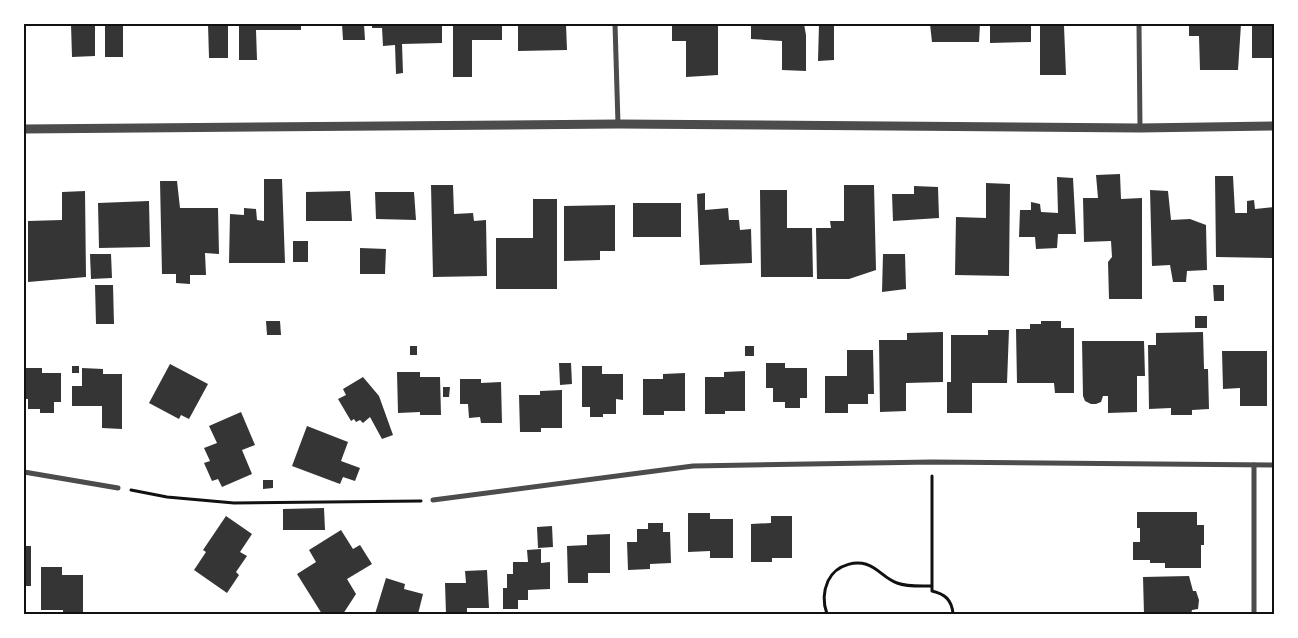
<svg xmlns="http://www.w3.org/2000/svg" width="1298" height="638" font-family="'Sofia Sans Condensed',sans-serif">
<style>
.building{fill:#353535}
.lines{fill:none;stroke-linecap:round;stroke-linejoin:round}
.path{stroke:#111;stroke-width:3}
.minor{stroke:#4c4c4c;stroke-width:5}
.tertiary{stroke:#4c4c4c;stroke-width:9}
.neatline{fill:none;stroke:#111;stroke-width:2}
</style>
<rect width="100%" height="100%" fill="#fff"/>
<g class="building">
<path d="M71,24H95V56L72,57Z"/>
<rect x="105" y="24" width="18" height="33"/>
<path d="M208,24H228V58H209Z"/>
<path d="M239,24H301V30H256L257,60H239Z"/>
<path d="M342,24H364L365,40H343Z"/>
<path d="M372,24H442V43L402,44L403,73L396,74L395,45L383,46L382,28H372Z"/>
<path d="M453,24H502V40H472V77H453Z"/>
<path d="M518,24H566L567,50L518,51Z"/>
<path d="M672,24H718V75L686,77V41H672Z"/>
<path d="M751,24H804L806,35V71L782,70V41L751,39Z"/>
<path d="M819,24H834V60L818,61Z"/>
<path d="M930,24H980L979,42H932Z"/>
<path d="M990,24H1031V42L990,43Z"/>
<path d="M1040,24H1093V26H1064L1066,75H1040Z"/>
<path d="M1189,24H1241L1238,70H1200L1199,36H1189Z"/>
<rect x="1252" y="24" width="22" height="34"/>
<path d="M1120,174L1121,199L1142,198V299H1109L1108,262L1112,257L1111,241L1084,242L1083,198H1098L1096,175Z"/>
<path d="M1215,176H1233L1235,213H1247V201L1254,200L1255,209L1274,207V258L1216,257Z"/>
<path d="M1057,177L1073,178L1076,234H1058L1057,248L1036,249L1035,237H1019L1020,210H1031V202L1040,204L1041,212L1058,213Z"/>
<path d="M264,179H282L285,263H229L230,214L244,215V208L256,209L257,220L264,221Z"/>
<path d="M160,181H177L180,208H218L219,254L205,253L206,275H190V284L176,283V274H162Z"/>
<path d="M986,183L1010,184L1009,276L955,275L956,217L986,218Z"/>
<path d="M431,185H453L454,214L473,213L474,221L486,220L487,276L433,277Z"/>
<path d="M844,185H874L876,270L849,279H817L816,228H831L830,221H844Z"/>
<path d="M914,186L938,187L939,218L893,221L892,194H914Z"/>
<path d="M760,190H787V228H812L813,277H761Z"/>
<path d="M1150,190L1168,191L1171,220L1190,219L1206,225L1207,270L1187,271L1186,282H1173L1170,265L1152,266Z"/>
<path d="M85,191L86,277L28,282V221L62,220V192Z"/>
<path d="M350,191L352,221H306V192Z"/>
<path d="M375,192H414L416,220L376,219Z"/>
<path d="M705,193V210L728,208L729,220H739L740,230L751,229L752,263L700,265L697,194Z"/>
<path d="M533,199H557V289H496V238H533Z"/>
<path d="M149,201L150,247L99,248L98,203Z"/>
<rect x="633" y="203" width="48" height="34"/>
<path d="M615,205V251H600V260L564,261V206Z"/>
<rect x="293" y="241" width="15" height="21"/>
<path d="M360,248L386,249L385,274H360Z"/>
<path d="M90,254H111L112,278L91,279Z"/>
<path d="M883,254H905L906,289L882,292Z"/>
<path d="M95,285H113L114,324H96Z"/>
<path d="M1213,285H1224V301H1214Z"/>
<rect x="1195" y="316" width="12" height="12"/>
<path d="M266,321H280L281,335H267Z"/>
<path d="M1041,321H1061V328H1074V393H1055L1054,383H1017L1016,329H1030V324H1041Z"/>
<path d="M988,330H1009L1007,383H972V413H947V382H951V335H988Z"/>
<path d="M943,332V382L906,383V411L880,412L879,340H907V333Z"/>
<path d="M1203,332L1204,369H1208L1209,409L1192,410V415H1171V408L1149,409L1148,345H1156V333Z"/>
<path d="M1082,341H1144L1145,376H1137V412L1108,413V396H1103L1101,402L1096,404H1091L1085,401L1083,396Z"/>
<rect x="410" y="346" width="7" height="9"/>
<rect x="745" y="346" width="9" height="10"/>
<path d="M847,350H873L874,394H868V404H848V413H825V376H847Z"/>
<path d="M1222,351H1267V406H1240V388L1223,389Z"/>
<path d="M559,363H571L572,384L560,385Z"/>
<path d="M766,363H785V368H807V398H800V408H785V402H773V388H766Z"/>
<path d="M170,364L208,384L189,419L181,415L179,419L149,403Z"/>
<rect x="72" y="366" width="7" height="7"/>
<path d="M582,366H602V374H623V400L616,399V414H603V417H590V407H582Z"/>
<path d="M24,368H42V373H61V402H54V413H40V409H28V399H24Z"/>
<path d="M82,368L103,369V374H122V429L102,428V406H72V386H82Z"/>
<path d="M745,371V411H725V414H705V377H724V372Z"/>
<path d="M397,372H420V377H440L441,415H420V412L398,413Z"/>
<path d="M685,373V411H664V415H643V379H663V374Z"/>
<path d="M363,377L379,396L393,435L382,439L370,417L363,423L360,420L356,422L354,419L351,421L338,399L346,395L343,389Z"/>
<path d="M460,379H481V383L501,382L502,423H481L480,417L469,418L468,404H460Z"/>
<path d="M443,387H450L449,397H443Z"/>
<path d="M562,390V428H541V432H520L519,395H540V391Z"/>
<path d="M241,412L255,445L242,450L252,474L222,487L218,479L212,481L204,463L210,461L204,448L217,443L209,426Z"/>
<path d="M307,426L348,442L341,461L360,468L355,481L343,477L340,484L292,466Z"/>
<path d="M263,480H273V488L263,489Z"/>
<path d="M324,508L325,530H283V509Z"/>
<path d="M1137,512H1197V525H1204V545H1201V568H1165V563H1150V560H1133V542H1140V528H1137Z"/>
<path d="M688,513H710V519H733V558H710V551L688,552Z"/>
<path d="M226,516L252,534L240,552L247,556L236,572L239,575L227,593L194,570L206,552L203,550Z"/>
<path d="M771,516H792V558H772V562H751V524L771,523Z"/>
<path d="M648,523H663V532H670L671,563L650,564V569L628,570L627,542H637V529H648Z"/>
<path d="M552,526L553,547L538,548L537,527Z"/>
<path d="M341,530L353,549L360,545L372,564L347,579L356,594L343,614H322L297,574L316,562L309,550Z"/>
<path d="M610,534V573H588V583H568L567,546L587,545V535Z"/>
<rect x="24" y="546" width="7" height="40"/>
<path d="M541,549V563L550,562V589L528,590V600H518V609H503V588H507V574H513V562H528L527,550Z"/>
<path d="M41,567H62V575H83V614H63V610H41Z"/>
<path d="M487,570L489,608H467V614H446L445,583H466L465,571Z"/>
<path d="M1189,576L1193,591H1196L1199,600L1198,609L1192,610L1191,614H1144L1143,577Z"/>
<path d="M386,578L405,584L404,589L423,594L418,614H375Z"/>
</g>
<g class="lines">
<g class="path">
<path d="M932,476V591C945,594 952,600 953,614"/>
<path d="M131,490L167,497L234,503L421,501"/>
<path d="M827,614C823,603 823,592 828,581C836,564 859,558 874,568C882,573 888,580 897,583C908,587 920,586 931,586"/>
</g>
<g class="minor">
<path d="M615,24L618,124"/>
<path d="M1139,24L1140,128"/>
<path d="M1254,465V614"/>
<path d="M24,472L118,488"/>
<path d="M433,500L693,466L932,462L1274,465"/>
</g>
<path class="tertiary" d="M24,129L618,124L1140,128L1274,126"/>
</g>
<rect width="1298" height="638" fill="none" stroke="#ffffff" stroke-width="50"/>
<rect x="25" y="25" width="1248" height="588" class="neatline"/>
</svg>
